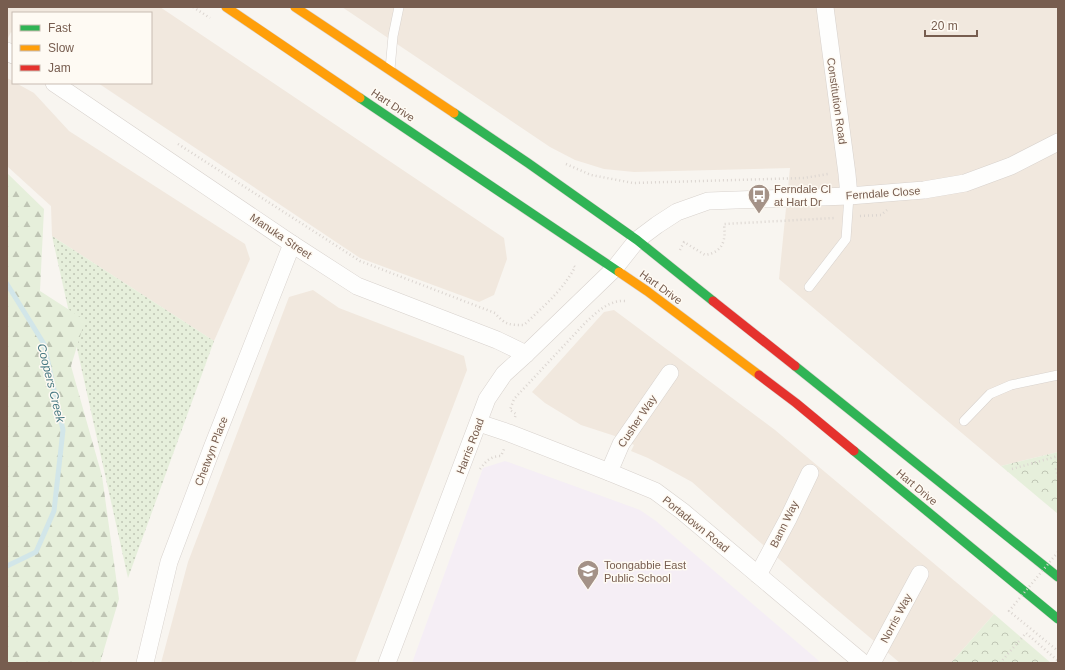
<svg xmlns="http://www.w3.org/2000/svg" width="1065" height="670" font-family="Arial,sans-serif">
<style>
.residential{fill:#f1e8de}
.education{fill:#f5eef5}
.grass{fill:url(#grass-dots)}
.forest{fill:url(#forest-firs)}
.park{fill:url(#park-crowns)}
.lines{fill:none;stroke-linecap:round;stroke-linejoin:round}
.stream{stroke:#d2e6e9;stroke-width:5}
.lane-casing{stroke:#d8d2cd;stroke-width:10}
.street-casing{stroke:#d8d2cd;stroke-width:18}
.fast-casing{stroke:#d9d1cc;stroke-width:10}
.slow-casing{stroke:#d9d1cc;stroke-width:10}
.jam-casing{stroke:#d9d1cc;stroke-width:10}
.path{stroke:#dbd5d0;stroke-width:2.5;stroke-dasharray:1 3;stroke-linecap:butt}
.lane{stroke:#fefefd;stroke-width:9}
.street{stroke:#fefefd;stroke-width:17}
.fast{stroke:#30b455;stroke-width:9}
.slow{stroke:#ff9f0a;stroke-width:9}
.jam{stroke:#e5322d;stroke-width:9}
.path-bridge{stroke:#dbd5d0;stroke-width:2.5;stroke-dasharray:1 3;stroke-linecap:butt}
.labels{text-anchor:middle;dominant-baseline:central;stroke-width:3;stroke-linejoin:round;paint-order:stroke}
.street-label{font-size:11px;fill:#775d4f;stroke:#fefaf3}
.poi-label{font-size:11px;fill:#775d4f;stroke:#fefaf3;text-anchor:start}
.water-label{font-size:12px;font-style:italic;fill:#467882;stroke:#fefaf3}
</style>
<defs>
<pattern id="grass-dots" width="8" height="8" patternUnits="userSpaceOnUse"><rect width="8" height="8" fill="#e6efdb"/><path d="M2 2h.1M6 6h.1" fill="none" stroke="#bfc5b4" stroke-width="1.8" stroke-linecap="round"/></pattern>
<pattern id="forest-firs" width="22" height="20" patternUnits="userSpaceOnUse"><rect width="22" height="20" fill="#e6efdb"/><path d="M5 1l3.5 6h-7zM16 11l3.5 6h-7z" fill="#bfc5b4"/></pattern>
<pattern id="park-crowns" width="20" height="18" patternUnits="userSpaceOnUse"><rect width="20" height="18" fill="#e6efdb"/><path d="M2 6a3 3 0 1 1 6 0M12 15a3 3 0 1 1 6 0" fill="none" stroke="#bfc5b4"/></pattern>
</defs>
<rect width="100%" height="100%" fill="#f8f5f0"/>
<g class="residential">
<path d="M7,7H160L504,238L507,259L494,295L479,302L360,258L98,83H151V13H13V34L11,32L7,40Z"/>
<path d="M342,7H1058V452L1001,466L779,279L790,168L634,172L604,169L575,160L550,147Z"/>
<path d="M7,78L13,81V83H16L34,93L69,131L245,244L250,259L214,341L52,236L51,206L7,166Z"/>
<path d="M313,290L339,308L464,356L467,370L355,663H161L188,562L289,297Z"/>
<path d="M614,310L775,430L994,614L951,663H900L822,597L692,482L648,458L631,451L634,445L618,437L581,425L545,403L532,392L604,312Z"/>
</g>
<path class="education" d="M505,461L640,510L656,521L819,661L818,663H412L483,468Z"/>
<path class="grass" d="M52,236L214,341L128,578Z"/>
<path class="forest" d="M7,173L44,209L40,291L85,320L71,366L102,476L119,599L100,663H7Z"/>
<g class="park">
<path d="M1058,452V514L1001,466Z"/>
<path d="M994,614L1051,663H951Z"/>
</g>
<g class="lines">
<path class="stream" d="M7,284L44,344L63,430L54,511L36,552L7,566"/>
<g class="lane-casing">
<g id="lane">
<path d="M390,69L393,36L399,7"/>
<path d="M809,287L846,239L849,196"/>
<path d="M964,421L990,394L1011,385L1058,375"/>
</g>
</g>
<g class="street-casing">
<g id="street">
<path d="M825,7L847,174L849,196"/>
<path d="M7,51L13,55"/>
<path d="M54,83L292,244L357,286L497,340L526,354"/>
<path d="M479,423L509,433L609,472L655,491L682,511L863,663"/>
<path d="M609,472L621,444L670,373"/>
<path d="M758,575L788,519L810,473"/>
<path d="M145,663L169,562L212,448L292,244"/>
<path d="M387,663L487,399L504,374L526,354L614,269L637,240L657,225L677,212L708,201L849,196L924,190L965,183L1011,166L1058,142"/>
<path d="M872,663L920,574"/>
</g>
</g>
<g class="fast-casing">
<g id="fast">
<path d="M360,98L619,272"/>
<path d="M454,113L528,163L637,240L713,301"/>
<path d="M795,366L1058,577"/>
<path d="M854,451L1058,619"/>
</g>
</g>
<g class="slow-casing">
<g id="slow">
<path d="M226,7L360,98"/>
<path d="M295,7L454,113"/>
<path d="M619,272L647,291L759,375"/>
</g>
</g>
<g class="jam-casing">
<g id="jam">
<path d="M713,301L795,366"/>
<path d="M759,375L796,403L854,451"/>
</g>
</g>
<g class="path">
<path d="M193,7L210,18"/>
<path d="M178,144L360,261L495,313C505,325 509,325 524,325C543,307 563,290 575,267L574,266"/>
<path d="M566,164L591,175L633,183L804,178L828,174"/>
<path d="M860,216L881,215L887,210"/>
<path d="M680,250L684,242L705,255C723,252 726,241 724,224L835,218"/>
<path d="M515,417L516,414L510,410L514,399L586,322C597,312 609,300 625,301"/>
<path d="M1058,465L1056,469L1058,477"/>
<path d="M480,469C486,461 491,456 501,456L504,449"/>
<path d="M1012,469L1058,456"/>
<path d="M1000,663L1026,633L1058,661"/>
</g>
<use href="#lane" class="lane"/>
<use href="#street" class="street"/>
<use href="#fast" class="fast"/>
<use href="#slow" class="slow"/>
<use href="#jam" class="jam"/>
<path class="path-bridge" d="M1058,552L1009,611L1058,651"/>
</g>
<defs>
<g id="bus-pin" transform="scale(1.15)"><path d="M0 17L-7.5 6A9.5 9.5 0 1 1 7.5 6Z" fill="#a49287" stroke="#fefaf3"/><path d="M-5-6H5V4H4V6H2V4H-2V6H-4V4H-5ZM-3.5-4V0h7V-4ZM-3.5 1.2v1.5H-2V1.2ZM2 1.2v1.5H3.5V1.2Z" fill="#fff"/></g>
<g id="school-pin" transform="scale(1.15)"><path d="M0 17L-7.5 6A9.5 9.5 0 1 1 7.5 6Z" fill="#a49287" stroke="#fefaf3"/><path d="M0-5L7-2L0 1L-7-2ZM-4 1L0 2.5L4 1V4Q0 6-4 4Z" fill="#fff"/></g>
</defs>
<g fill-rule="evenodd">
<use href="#bus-pin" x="759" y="195"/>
<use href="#school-pin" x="588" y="571"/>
</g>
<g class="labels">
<g class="street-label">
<text transform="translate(837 101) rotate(82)">Constitution Road</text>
<text transform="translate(393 105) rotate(34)">Hart Drive</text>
<text transform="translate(883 193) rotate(-4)">Ferndale Close</text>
<text transform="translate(281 236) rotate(34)">Manuka Street</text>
<text transform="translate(661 287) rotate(36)">Hart Drive</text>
<text transform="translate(637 421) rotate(-56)">Cusher Way</text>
<text transform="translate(470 446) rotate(-69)">Harris Road</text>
<text transform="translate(211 451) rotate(-69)">Chetwyn Place</text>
<text transform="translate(917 487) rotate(40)">Hart Drive</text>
<text transform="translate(696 524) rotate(39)">Portadown Road</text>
<text transform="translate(784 524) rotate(-64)">Bann Way</text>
<text transform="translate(896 618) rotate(-62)">Norris Way</text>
</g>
<g class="poi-label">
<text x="774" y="189">Ferndale Cl<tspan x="774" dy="13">at Hart Dr</tspan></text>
<text x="604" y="565">Toongabbie East<tspan x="604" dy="13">Public School</tspan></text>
</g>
<g class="water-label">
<text transform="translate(51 383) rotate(76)">Coopers Creek</text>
</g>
</g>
<rect width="1065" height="670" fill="none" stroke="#775d4f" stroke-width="16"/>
<rect x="12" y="12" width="140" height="72" fill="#fefaf3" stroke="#c8bbb1"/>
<rect x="20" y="25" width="20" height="6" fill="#30b455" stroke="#c8bbb1"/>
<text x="48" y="32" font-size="12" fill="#775d4f">Fast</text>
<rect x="20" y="45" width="20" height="6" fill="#ff9f0a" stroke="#c8bbb1"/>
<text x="48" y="52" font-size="12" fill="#775d4f">Slow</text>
<rect x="20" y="65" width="20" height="6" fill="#e5322d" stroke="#c8bbb1"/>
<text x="48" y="72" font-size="12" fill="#775d4f">Jam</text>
<path d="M925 30v6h52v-6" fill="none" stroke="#775d4f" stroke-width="2"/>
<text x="931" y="30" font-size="12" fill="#775d4f" stroke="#fefaf3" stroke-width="3" paint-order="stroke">20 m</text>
</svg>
